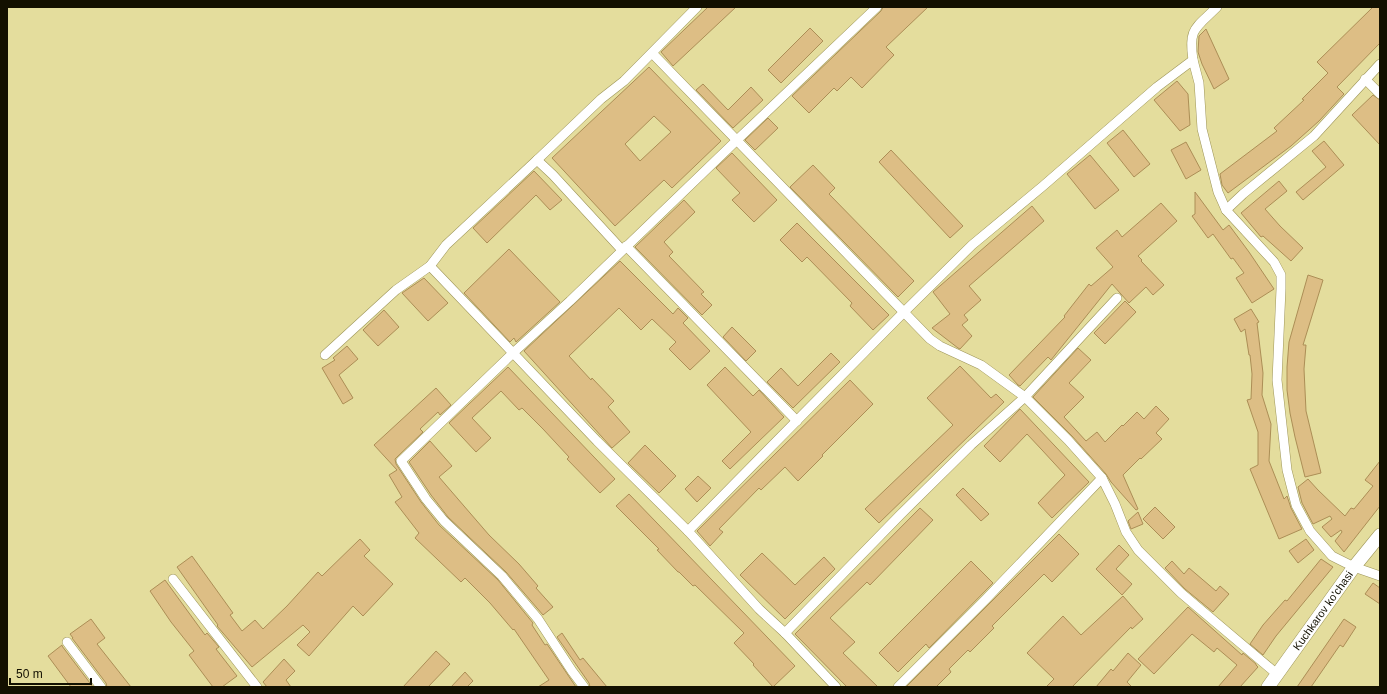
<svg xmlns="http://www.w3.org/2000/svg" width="1387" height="694" font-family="Helvetica,sans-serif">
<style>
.building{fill:#ddbe85;stroke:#ac8e56;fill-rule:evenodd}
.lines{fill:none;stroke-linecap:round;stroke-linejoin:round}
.minor-casing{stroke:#9e9659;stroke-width:10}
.secondary-casing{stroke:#9e9659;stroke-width:14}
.minor{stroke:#fff;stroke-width:9}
.secondary{stroke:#fff;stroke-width:13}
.labels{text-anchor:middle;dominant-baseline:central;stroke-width:3;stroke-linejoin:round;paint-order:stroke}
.street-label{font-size:11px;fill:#131000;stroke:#e4dd9d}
</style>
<rect width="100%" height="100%" fill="#e4dd9d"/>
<g class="building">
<path d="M708,7H736L673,66L661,52Z"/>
<path d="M883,7H928L886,47L894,55L862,88L851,77L837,91L834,88L809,113L792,96L881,11Z"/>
<path d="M1373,7H1380V43L1337,87L1344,94L1319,121L1291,146L1228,193L1222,185L1220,174L1277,131L1274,128L1304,100L1302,99L1328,73L1317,62Z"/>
<path d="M810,28L823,41L781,83L768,70Z"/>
<path d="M1206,29L1229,79L1214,89L1202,64L1198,52L1199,36Z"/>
<path d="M649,67L721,141L672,188L664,180L615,226L552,158ZM654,116L671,132L640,161L625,144Z"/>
<path d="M1177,81L1188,94L1190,125L1180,131L1154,100Z"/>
<path d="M703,84L728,110L751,87L763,100L733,128L696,90Z"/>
<path d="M1373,95L1380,100V145L1352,115Z"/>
<path d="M768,118L778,128L755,150L745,140Z"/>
<path d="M1123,130L1150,164L1134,177L1107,143Z"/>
<path d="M1324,141L1344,165L1303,200L1296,192L1326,167L1312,151Z"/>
<path d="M1186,142L1201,170L1186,179L1171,150Z"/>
<path d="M891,150L963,226L950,238L879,162Z"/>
<path d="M732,153L777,200L754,222L732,200L740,193L716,168Z"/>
<path d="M1090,155L1119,190L1095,209L1067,174Z"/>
<path d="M813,165L835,188L829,194L914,281L898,297L790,187Z"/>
<path d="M534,171L562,200L550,210L536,195L487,243L473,228Z"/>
<path d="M1279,181L1287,191L1265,209L1280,226L1303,248L1291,261L1263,236L1261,237L1241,213Z"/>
<path d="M1195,192L1223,230L1229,225L1249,252L1274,289L1252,303L1236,278L1244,273L1233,258L1231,259L1213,234L1208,238L1192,216L1195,214Z"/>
<path d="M684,200L695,212L664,242L673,252L669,256L704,292L701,294L712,305L702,315L635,247Z"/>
<path d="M1161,203L1177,221L1138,256L1142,260L1141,261L1164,285L1153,295L1146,287L1129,303L1112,284L1051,360L1048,357L1020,386L1018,385L1009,375L1065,317L1064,316L1089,284L1091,286L1113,267L1096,248L1117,230L1122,237Z"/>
<path d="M1032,206L1044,221L969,286L981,300L964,315L968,320L962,325L972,336L960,349L958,348L932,328L950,314L933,292Z"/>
<path d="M797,223L889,315L873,330L850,306L852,303L807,257L802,262L780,240Z"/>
<path d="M509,249L560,302L516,342L514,338L510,342L464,293Z"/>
<path d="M620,261L673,314L678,308L688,318L683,323L710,351L690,370L669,349L676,342L652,319L641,330L619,308L569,356L591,380L592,378L614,401L608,407L630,432L612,448L524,351Z"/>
<path d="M1308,275L1323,280L1303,345H1306L1304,369L1306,411L1321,473L1305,477L1295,437L1290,413L1287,390V367L1289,342Z"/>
<path d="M424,278L448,303L428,321L402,293Z"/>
<path d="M1125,301L1136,312L1105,344L1094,333Z"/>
<path d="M1251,309L1259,322L1257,323L1263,373L1262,395L1271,424L1269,461L1284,499L1287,496L1291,508L1302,529L1279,539L1250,469L1258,465V432L1247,400L1251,399L1252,374L1250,355H1249L1245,329L1241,332L1234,319Z"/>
<path d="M384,310L399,327L378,346L363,330Z"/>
<path d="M732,327L756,351L746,361L723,337Z"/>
<path d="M347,346L358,359L339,375L353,398L343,404L322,368L335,360L333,358Z"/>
<path d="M1078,348L1091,360L1069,383L1084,397L1064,417L1086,441L1097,432L1105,442L1122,425L1123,426L1137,412L1144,419L1156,406L1169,419L1156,433L1162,439L1141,459L1140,458L1123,475L1138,509L1136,510L1111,482L1106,474L1072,436L1033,397Z"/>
<path d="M831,353L840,362L793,408L767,382L781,368L798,386Z"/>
<path d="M960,366L991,398L996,394L1004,402L879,523L865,509L953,425L927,398Z"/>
<path d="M508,367L615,479L600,493L567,459L569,457L543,429L522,408L519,410L501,391L472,418L491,438L476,452L449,423Z"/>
<path d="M725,367L753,396L759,390L784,417L730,469L722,461L751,432L707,385Z"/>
<path d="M850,380L873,404L822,455L823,456L798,481L785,467L761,490L759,488L719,529L723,532L710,546L697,531Z"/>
<path d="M436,388L451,405L440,415L438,412L420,429L423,432L397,457L395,459L396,464L421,502L439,525L498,580L533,623L532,625L545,645L547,644L576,687H538L549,680L514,629L513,630L490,603L465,578L461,582L415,538L419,533L395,502L402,497L389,475L397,470L374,445Z"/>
<path d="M1020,409L1089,482L1052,518L1038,503L1065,475L1042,450L1027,434L1000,462L984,446Z"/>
<path d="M430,441L452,466L439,477L489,535L519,564L538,586L536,588L553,607L543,615L506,572L448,517L431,495L409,462Z"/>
<path d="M645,445L676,476L659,493L628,463Z"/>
<path d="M1380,461V506L1344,552L1335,541L1342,532L1341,530L1331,537L1322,527L1332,519L1330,516L1313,524L1302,503L1298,487L1308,479L1318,490L1345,516L1351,508L1354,509L1373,486L1365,480Z"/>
<path d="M698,476L711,488L697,502L685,489Z"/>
<path d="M963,488L989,514L981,521L956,495Z"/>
<path d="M629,494L795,666L773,687L753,665L754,664L734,643L744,633L695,585L693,586L679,572H678L657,550L659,549L616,506Z"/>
<path d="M1155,507L1175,527L1163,539L1143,519Z"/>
<path d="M920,508L933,520L870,585L867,582L830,618L855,642L843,653L878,687H847L795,634Z"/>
<path d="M1138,512L1143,524L1131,529L1128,521Z"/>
<path d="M1059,534L1079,554L1052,582L1044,574L992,626L994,628L970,652L968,650L949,669L951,672L936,687H906Z"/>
<path d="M360,539L370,550L364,556L393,584L363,616L353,606L309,656L297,645L310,632L303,625L252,667L217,626L218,625L177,567L192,556L233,613L230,615L242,631L255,620L263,629L287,606L318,572L322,576Z"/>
<path d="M1306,539L1314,550L1298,563L1289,551Z"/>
<path d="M1119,545L1129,555L1116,569L1132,584L1122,595L1096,569Z"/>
<path d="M762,553L795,585L824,557L835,569L785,619L740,575Z"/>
<path d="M1321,559L1333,567L1276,636L1263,655L1250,644L1263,625L1285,600L1287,601Z"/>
<path d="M971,561L993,583L929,648L926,644L898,672L879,653Z"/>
<path d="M1172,561L1184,574L1189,568L1216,591L1220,586L1229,594L1213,612L1185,589L1165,568Z"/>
<path d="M165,580L205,635L207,633L219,647L216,649L237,676L222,687H213L189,655L194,651L171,622L150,591Z"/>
<path d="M1373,583L1380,588V604L1365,594Z"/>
<path d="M1123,596L1143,619L1132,629L1131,627L1072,687H1046L1054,679L1027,653L1063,616L1081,635Z"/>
<path d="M1188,607L1242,655L1243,653L1256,664V665L1258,667L1240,687H1218L1237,665L1217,648L1214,652L1192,634L1154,674L1138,659Z"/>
<path d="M91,619L105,638L97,644L131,687H107L106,683L72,638H73L70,634Z"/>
<path d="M1344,619L1356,627L1343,647L1340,645L1311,687H1297Z"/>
<path d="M562,633L580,660L583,658L607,687H590L589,683L557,637Z"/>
<path d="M62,645V646L93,687H71L48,656Z"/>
<path d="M436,651L450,664L428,687H403Z"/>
<path d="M1128,653L1141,665L1127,682L1132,687H1096L1111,669L1113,671Z"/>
<path d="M284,659L295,671L286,680L291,687H267L263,682Z"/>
<path d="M465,672L473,681L467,687H451Z"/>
</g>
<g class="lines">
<g class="minor-casing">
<g id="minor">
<path d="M652,53L930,339L940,346L981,365L1025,397L1068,440L1102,478L1115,504L1126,532L1138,550L1181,593L1277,674"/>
<path d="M1193,60C1188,28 1196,28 1217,7"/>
<path d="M1365,79L1380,94"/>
<path d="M537,160L601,99L624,81L697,7"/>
<path d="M1226,210L1243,194L1314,136L1380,64"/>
<path d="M626,246L797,421"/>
<path d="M430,266L597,441L688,531L759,609L785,633L836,687"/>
<path d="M325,355L396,290L430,266L446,245L537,160L553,175L622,250"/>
<path d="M688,531L904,312L972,245L1043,186L1157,87L1193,60L1199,83L1202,129L1218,192L1226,210L1274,262L1281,275V289L1277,380L1287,470L1296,505L1310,531L1332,556L1354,567L1380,576"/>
<path d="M173,579L257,687"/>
<path d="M785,633L901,514L971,445L1025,397L1117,298"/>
<path d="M67,642L101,687"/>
<path d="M584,687L572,671L538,619L502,576L444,521L426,499L401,461L513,353L570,301L737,140L877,7"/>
<path d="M898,687L986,599L1102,478"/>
</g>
</g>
<g class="secondary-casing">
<g id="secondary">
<path id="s1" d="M1268,687L1354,567L1380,535"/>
</g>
</g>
<use href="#minor" class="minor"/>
<use href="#secondary" class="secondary"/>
</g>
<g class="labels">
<g class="street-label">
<text stroke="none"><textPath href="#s1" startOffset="94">Kuchkarov ko'chasi</textPath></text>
</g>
</g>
<rect width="1387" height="694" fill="none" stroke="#131000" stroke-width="16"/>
<path d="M10 678v6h81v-6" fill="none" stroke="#131000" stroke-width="2"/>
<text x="16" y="678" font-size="12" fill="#131000" stroke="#e4dd9d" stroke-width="3" paint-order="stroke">50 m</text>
</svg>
